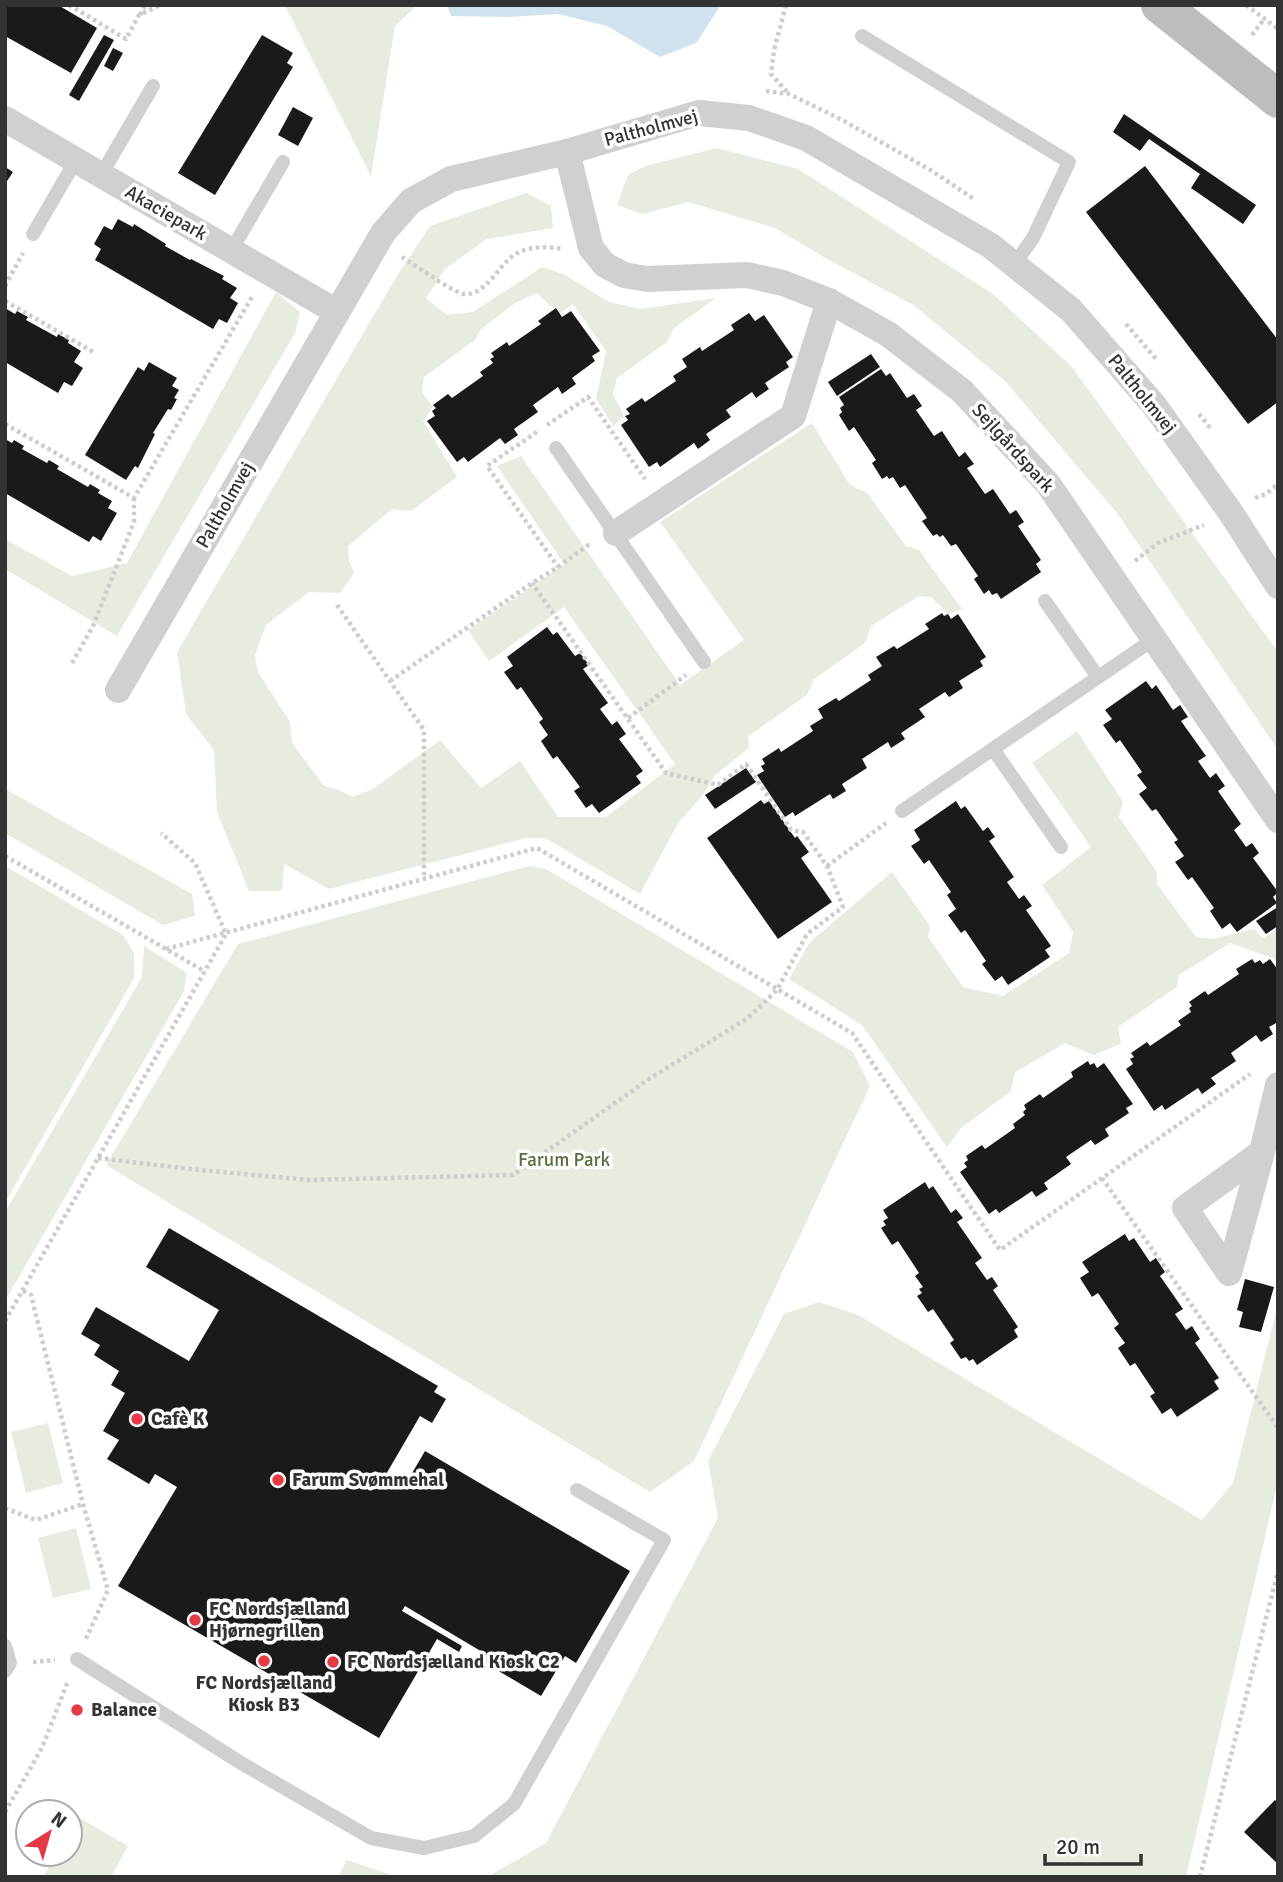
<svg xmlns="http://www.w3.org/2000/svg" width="1283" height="1882" font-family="Signika,sans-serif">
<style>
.green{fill:#e6ecdf}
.water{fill:#cfe2ee}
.building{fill:#1a1a1a}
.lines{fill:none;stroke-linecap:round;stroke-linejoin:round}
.path{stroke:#cdcdcd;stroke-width:4.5;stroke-dasharray:3.5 3.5;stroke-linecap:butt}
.service{stroke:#d0d0d0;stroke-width:14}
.minor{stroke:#d0d0d0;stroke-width:26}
.secondary{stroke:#bdbdbd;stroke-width:38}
.poi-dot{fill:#e63946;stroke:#fff;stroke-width:2.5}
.labels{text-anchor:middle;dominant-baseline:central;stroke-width:7;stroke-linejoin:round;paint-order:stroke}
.street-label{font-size:19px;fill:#333;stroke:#fff}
.park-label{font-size:19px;fill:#56703f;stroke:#fff}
.poi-label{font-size:19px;font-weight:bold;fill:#333;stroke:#fff;text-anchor:start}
</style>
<rect width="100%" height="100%" fill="#fff"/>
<g class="green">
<path d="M285,5H417L395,26L371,176Z"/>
<path d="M717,148L798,169L993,294L1072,367L1278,652V750L1117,513L1005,381L915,306L829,260L775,228L688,202L642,214L617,205L628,175L645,166Z"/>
<path d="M526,193L551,206L553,228L487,239L445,269L426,298L447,315L473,312L542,267L565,275L609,302L641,309L716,298L673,329L667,342L617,378L613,394L624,416L613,426L596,399L606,351L573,304L559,314L537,293L515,303L480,330L475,340L424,377L422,392L433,407L423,421L457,477L411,511L392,509L348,546L349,560L354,573L340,593L309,592L266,625L255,655L258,672L290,722L292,743L324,786L339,790L353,797L373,789L440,740L481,788L520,761L558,817H606L675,764L564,607L489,661L468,630L564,564L497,466L521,456L680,685L744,640L660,522L812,423L850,485L867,493L906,546L919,550L962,609L948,614L931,597L919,596L871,626L865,643L814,679L807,695L748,736L749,748L715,775L703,795L678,823L640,894L545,838H526L329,889L284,864L282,891H249L217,812L214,750L186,714L177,652L395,279L430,226Z"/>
<path d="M276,292L300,312L295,333L117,636L5,569V539L72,576L127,563Z"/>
<path d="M1077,731L1123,802L1119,817L1157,872V884L1196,937L1213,939L1254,929L1263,938L1278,928V963L1273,958L1230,943L1179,975L1177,987L1118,1027L1121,1044L1093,1055L1065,1043L1015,1072L1011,1091L961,1128L947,1147L862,1025L789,979L810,942L892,872L930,926L928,937L963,987L1003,996L1069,953L1073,932L1042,885L1091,847L1032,763Z"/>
<path d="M5,789L192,894L195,916L163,925L5,833Z"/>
<path d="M5,866L123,935L134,953V978L5,1203Z"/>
<path d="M529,866L546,869L853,1052L870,1086L694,1461L650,1492L106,1165L238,944Z"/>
<path d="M144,946L187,973L184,991L5,1301V1212L142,977Z"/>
<path d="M819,1302L858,1315L1202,1520L1233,1483L1278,1304V1481L1186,1877H487L546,1843L718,1518L708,1461L784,1314Z"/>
<path d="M48,1423L63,1483L26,1493L11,1432Z"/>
<path d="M76,1528L91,1589L53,1598L38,1538Z"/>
<path d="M78,1817L128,1846L111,1877H43L56,1854H70V1831Z"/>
<path d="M347,1860L397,1877H338Z"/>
</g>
<path class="water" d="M447,5H721L696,43L660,57L607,26L558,14L508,17L451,16Z"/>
<g class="building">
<path d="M5,5H58L97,28L71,73L5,36Z"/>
<path d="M104,35L114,40L79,101L69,95Z"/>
<path d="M262,35L293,53L287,63L293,67L215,195L178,173Z"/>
<path d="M113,48L123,53L113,71L104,66Z"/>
<path d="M293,107L313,118L298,146L278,135Z"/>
<path d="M1124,114L1256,205L1243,224L1191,188L1200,174L1149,139L1140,151L1113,132Z"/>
<path d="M1145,166L1278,340V402L1248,424L1086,212Z"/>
<path d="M5,167L13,172L5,184Z"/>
<path d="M118,219L133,227L134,224L166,244L165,246L190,260L191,259L224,276L222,279L237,288L230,298L238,303L227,323L219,319L213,329L95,260L101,249L94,244L104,226L112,230Z"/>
<path d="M5,308L15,314L17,311L28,317L26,320L57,337L58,334L69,340L68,343L81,351L74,362L83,368L72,386L64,382L58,393L5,362Z"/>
<path d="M556,308L562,317L571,311L600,351L592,356L595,361L572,378L576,384L562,394L558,387L533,405L538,412L514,429L518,435L505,444L500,438L468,462L464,457L457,462L427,421L435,416L432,411L436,408L433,405L448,394L452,398L483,376L480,372L493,363L490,359L494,357L491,353L507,342L509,346L541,324L538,321Z"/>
<path d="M749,313L755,321L764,315L793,357L786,362L789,367L765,383L769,389L756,398L752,392L726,410L731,417L706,434L710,440L698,449L694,443L660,467L657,462L649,467L621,425L628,420L625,416L630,414L626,409L642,398L645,402L676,381L673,376L687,367L682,359L700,347L702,351L734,330L731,325Z"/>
<path d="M871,354L880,367L837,396L828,382Z"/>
<path d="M149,362L177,378L172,386L179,390L174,398L177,399L171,410L168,409L153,433L155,434L138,468L135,466L126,480L85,455L138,367L144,371Z"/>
<path d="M881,369L886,376L890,373L907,398L914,394L922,406L916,410L934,436L942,431L959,457L965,452L974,464L967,468L985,494L993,489L1010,514L1016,510L1024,522L1018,526L1041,560L1036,564L1041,572L1001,599L997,593L992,595L989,590L984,594L974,579L978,576L956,544L951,546L943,535L940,537L937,534L933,536L922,521L927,518L905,485L900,488L893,477L889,479L887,476L882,479L872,463L876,460L854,427L849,431L839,415L842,412L840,408L844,405L839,397Z"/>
<path d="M5,439L12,443L14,440L24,446L22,449L47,463L49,460L59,466L57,469L88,487L90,484L100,490L98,493L112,501L108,508L117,513L101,541L93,536L89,542L5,493Z"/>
<path d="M942,613L944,616L948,614L951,619L958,614L986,657L980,661L983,666L959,681L963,688L949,697L945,692L919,709L925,717L901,733L905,739L891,748L888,742L862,759L867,768L842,784L846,791L833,799L830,794L795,816L793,812L785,817L757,775L764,771L761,766L765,764L762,759L779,748L781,752L813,731L810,726L823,718L818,709L836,698L839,701L871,680L868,675L882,666L876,657L894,646L897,649L929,629L925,624Z"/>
<path d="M547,627L553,635L557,632L575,656L580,653L589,665L583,669L608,703L600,709L612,725L617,721L626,734L619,739L643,771L636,776L641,783L599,813L592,804L586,808L574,791L580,787L557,756L553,759L541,741L548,735L539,722L543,719L521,687L517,690L504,672L513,666L507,657Z"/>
<path d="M1146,681L1152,689L1156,685L1173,710L1180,705L1188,717L1181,721L1206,756L1198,761L1210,778L1216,773L1225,786L1218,791L1241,824L1234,830L1246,847L1252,843L1259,853L1253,858L1278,892L1273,897L1277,903L1237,932L1230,923L1222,929L1210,911L1214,908L1192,877L1188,880L1175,862L1184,856L1174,842L1178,840L1156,809L1152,811L1139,794L1147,788L1137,775L1142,772L1120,740L1116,743L1103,725L1112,719L1105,710Z"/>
<path d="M746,768L756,782L715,809L705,795Z"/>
<path d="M761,800L764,804L769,801L795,838L797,836L809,852L801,858L832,902L778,939L707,838Z"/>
<path d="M956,801L961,809L965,806L983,831L988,827L995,837L989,841L1014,877L1007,882L1019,899L1024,895L1032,906L1026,910L1051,946L1045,950L1050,957L1008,985L1002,976L995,981L982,964L986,961L965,930L961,933L948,915L956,909L947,895L951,892L929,860L924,864L911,846L920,840L914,830Z"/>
<path d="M1278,907V926L1266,934L1256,921Z"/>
<path d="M1252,959L1255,963L1260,960L1263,964L1270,959L1278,970V1022L1269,1027L1273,1034L1261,1042L1256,1035L1231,1053L1236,1061L1211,1078L1216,1084L1202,1094L1198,1088L1165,1110L1162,1105L1154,1111L1126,1069L1133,1064L1130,1059L1134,1057L1131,1053L1147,1042L1150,1046L1181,1025L1178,1021L1191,1012L1189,1008L1192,1006L1189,1002L1205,991L1208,995L1239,974L1236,969Z"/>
<path d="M1088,1061L1090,1065L1094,1063L1097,1068L1104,1063L1133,1104L1126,1108L1129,1113L1105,1129L1109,1136L1095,1145L1091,1140L1066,1157L1071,1164L1044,1183L1048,1189L1036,1197L1032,1191L999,1213L996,1209L989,1214L960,1172L967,1167L964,1163L968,1160L966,1156L982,1145L985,1149L1015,1128L1013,1124L1025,1115L1023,1112L1026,1109L1024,1105L1040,1094L1043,1098L1073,1077L1071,1072Z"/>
<path d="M925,1182L929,1189L933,1186L951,1213L956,1209L963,1218L957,1222L982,1258L975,1263L987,1280L992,1277L998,1286L993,1290L1018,1327L1014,1330L1018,1337L977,1365L973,1359L969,1361L966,1357L961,1359L950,1343L954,1340L933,1309L928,1312L917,1296L922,1293L919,1289L923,1287L915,1276L919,1273L898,1241L892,1245L881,1228L886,1225L883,1221L888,1218L883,1210Z"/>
<path d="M169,1228L438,1386L434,1392L446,1399L432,1423L420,1416L385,1476L404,1487L425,1451L630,1571L576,1663L565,1656L541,1696L480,1660L484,1653L405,1606L402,1611L462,1646L459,1652L437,1639L379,1738L118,1586L177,1487L155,1474L149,1484L107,1459L119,1440L103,1431L125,1393L111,1385L119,1371L94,1355L100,1345L81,1334L96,1307L189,1361L219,1310L146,1267Z"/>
<path d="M1125,1234L1129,1241L1134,1238L1150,1262L1156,1258L1165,1272L1160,1276L1183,1309L1175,1314L1186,1330L1192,1326L1200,1339L1195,1343L1219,1378L1214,1381L1219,1389L1177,1417L1171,1408L1162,1414L1150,1396L1155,1393L1135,1363L1130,1366L1118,1348L1125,1343L1114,1328L1119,1324L1098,1293L1092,1297L1080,1278L1089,1272L1082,1262Z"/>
<path d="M1245,1279L1274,1287L1261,1332L1239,1327L1243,1312L1237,1310Z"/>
<path d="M1275,1800L1278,1803V1864L1244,1832Z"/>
</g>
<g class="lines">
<g class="path">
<path d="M69,5L126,39L139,15L160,5"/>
<path d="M786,5L774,50L771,74L788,93"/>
<path d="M1246,5L1278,29"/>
<path d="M140,15L145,5"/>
<path d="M1252,35L1264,19"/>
<path d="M766,91L789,94L844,121L932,171L974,199"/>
<path d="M402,257C413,264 453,292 463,294C486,296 498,266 514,255C527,246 548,246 562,249"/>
<path d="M5,286L23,253"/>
<path d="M5,301L95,353"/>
<path d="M1126,324L1157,360"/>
<path d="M1199,414L1211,429"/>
<path d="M5,424L134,498L252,297"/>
<path d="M547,425L588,397L645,479"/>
<path d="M537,432L487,466L558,567"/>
<path d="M1255,498L1266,494L1278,484"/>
<path d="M1135,561L1158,543L1204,525"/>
<path d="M337,605L424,730V879"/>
<path d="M72,663L93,626L134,522V498"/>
<path d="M390,681L532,583L558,567L591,543"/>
<path d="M628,718L686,675"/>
<path d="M5,856L204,971"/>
<path d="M827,866L886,823"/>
<path d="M166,949L537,848L852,1033L1000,1250L1250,1074"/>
<path d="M98,1158L190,1169L309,1180L513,1175L649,1079L748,1018L777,990L807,934L843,907L827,866L803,832L791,830L746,764L718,785L666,773L532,583"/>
<path d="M1102,1178L1278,1428"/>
<path d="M23,1291L31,1295L83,1504L108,1590L85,1641"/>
<path d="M5,1321L226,934L195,863L161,833"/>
<path d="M5,1508L36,1520L83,1504"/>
<path d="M33,1662L55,1660"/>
<path d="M5,1812L42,1748L68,1681"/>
<path d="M1200,1877L1278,1571"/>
</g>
<g class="service">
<path d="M862,36L1069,162L1033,238L1014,265"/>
<path d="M101,175L153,86"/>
<path d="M33,234L76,160"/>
<path d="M231,251L283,162"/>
<path d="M556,448L704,662"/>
<path d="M1045,601L1098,677"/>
<path d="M993,749L1061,847"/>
<path d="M902,811L1154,639"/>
<path d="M5,1646L10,1663L5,1671"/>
<path d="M77,1659L241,1763L371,1838L424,1848L474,1836L514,1804L664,1540L577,1490"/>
</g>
<g class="minor">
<path d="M5,119L337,312"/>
<path d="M567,152L591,248L605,265L624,275L647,279L747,275L783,283L829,301L888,334L962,391L1048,484L1278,820"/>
<path d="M616,533L793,416L829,301"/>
<path d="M118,690L383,233L411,201L451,179L567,152L699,113L749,118L806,138L991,246L1071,310L1154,405L1231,513L1278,586"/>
<path d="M1262,1152L1185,1208L1229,1273L1262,1152L1278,1085"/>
</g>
<path class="secondary" d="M1160,5L1278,99"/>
</g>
<g class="poi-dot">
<circle cx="137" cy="1419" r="7"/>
<circle cx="278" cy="1480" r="7"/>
<circle cx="195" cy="1620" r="7"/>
<circle cx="264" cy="1661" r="7"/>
<circle cx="333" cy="1662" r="7"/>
<circle cx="77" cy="1710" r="7"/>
</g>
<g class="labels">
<g class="street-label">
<text transform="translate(651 128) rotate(-15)">Paltholmvej</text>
<text transform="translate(166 213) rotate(30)">Akaciepark</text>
<text transform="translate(1142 394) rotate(51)">Paltholmvej</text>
<text transform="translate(1013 448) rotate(48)">Sejlgårdspark</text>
<text transform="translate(225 505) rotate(-60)">Paltholmvej</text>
</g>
<g class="park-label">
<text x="564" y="1160">Farum Park</text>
</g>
<g class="poi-label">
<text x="151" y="1419">Cafè K</text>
<text x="292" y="1480">Farum Svømmehal</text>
<text x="209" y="1609">FC Nordsjælland<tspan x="209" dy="22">Hjørnegrillen</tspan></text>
<text x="347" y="1662">FC Nordsjælland Kiosk C2</text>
<text x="264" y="1683" text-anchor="middle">FC Nordsjælland<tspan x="264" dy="22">Kiosk B3</tspan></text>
<text x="91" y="1710">Balance</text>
</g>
</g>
<rect width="1283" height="1882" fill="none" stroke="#333333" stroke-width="14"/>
<g transform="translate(49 1833) rotate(37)"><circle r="33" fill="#ffffff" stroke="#adadad" stroke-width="2"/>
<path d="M0-5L12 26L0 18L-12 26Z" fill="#e63946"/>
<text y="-10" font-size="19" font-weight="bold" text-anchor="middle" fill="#333333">N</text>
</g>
<path d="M1045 1854v10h96v-10" fill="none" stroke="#333333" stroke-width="3.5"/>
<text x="1056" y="1854" font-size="21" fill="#333333" stroke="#ffffff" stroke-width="5" paint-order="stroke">20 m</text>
</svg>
